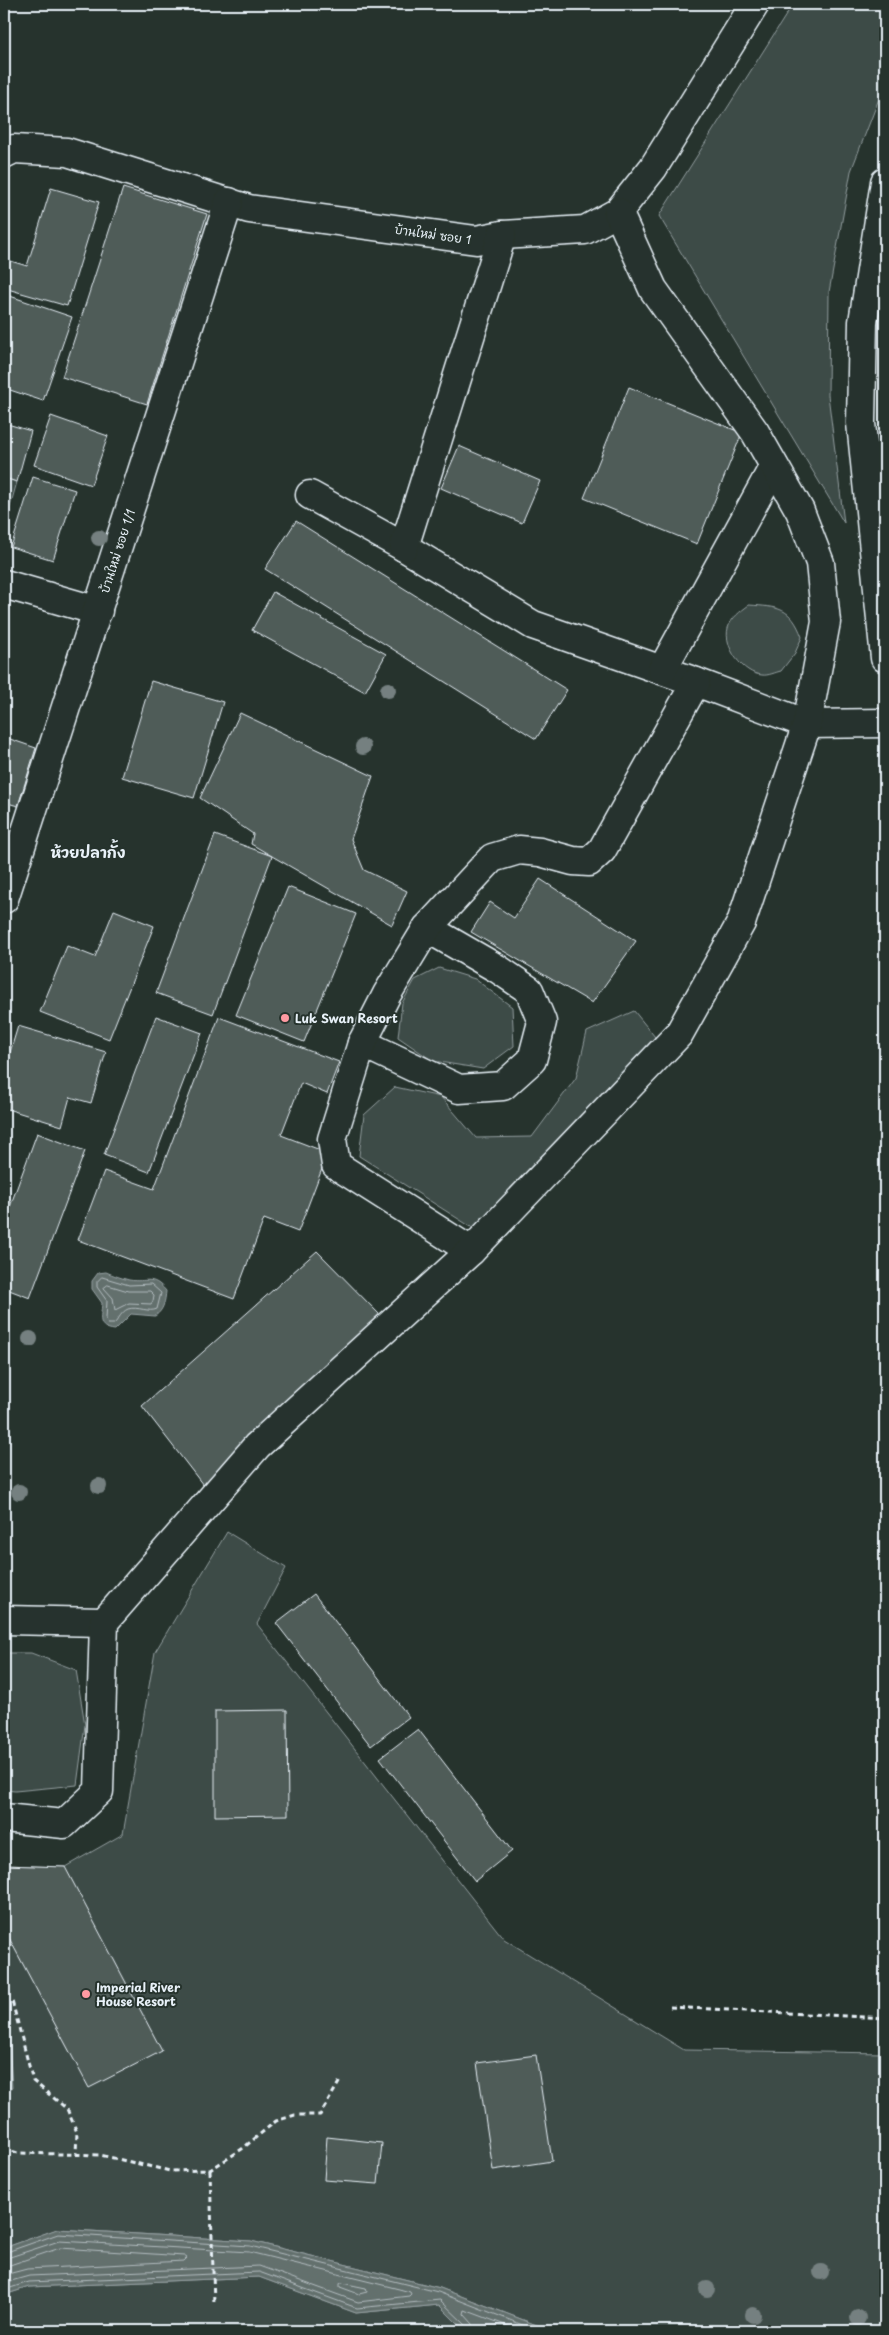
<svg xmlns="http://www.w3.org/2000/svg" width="889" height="2335" font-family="'Playpen Sans','Playpen Sans Thai',sans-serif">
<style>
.green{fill:#3e4b47;stroke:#939ea0}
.water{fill:#636f6d;stroke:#98a3a5}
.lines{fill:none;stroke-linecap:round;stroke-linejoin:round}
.shore{stroke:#b3bdc0;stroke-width:1}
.building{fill:#505c59;stroke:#e8f1f8}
.minor-casing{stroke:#e8f1f8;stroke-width:31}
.path{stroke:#e8f1f8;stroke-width:3;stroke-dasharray:5 4;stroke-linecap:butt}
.minor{stroke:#26332d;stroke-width:28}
.tree{fill:#758080}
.poi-dot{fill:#ff9aa2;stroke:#26332d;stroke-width:2}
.labels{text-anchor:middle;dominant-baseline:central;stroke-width:4;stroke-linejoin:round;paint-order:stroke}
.street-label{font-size:12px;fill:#e8f1f8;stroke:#26332d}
.poi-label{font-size:12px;font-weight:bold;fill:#e8f1f8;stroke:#26332d;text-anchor:start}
.quarter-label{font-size:15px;font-weight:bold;fill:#e8f1f8;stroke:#26332d}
</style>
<rect width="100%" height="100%" fill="#26332d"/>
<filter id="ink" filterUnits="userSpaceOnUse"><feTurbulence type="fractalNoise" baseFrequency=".02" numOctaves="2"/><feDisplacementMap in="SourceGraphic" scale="10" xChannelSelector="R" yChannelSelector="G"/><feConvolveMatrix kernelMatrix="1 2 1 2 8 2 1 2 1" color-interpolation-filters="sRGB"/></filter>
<g filter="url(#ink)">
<g class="green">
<path d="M793,4H885V83L851,171L829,292L828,395L844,523L659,216Z"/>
<path d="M4,478L17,482L4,528Z"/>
<path d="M749,605C778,607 791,607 802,637L795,653L781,671C776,672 768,676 762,675C743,674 723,647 728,628C731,618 741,611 749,605Z"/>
<path d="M439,968L475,979L512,1007L514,1046L483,1069L433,1061L398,1037L402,1003L415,980Z"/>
<path d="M634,1011L655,1037L476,1230L359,1156L364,1115L395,1087L441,1097L476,1138L532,1137L576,1078L587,1032Z"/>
<path d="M227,1532L286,1568L257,1624L504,1939L684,2050L885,2053V2331H552L440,2288L251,2241L58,2229L4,2248V1865L65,1867L123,1834L155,1652Z"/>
<path d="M4,1653H31L76,1670L85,1725L77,1785L15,1791L4,1790Z"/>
<path d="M259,2277L356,2313L439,2305L465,2331H4V2295L29,2287Z"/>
</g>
<g class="water">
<path d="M106,1272C113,1275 121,1278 129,1280C147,1283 152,1274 166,1291C165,1301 164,1310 155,1316L131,1314L115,1330C96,1328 101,1318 102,1303L92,1289V1281L98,1273Z"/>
<path d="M4,2009H7L12,2088H4Z"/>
<path d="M57,2229L251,2241L440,2288L552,2331H465L439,2305L356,2313L259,2277L29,2287L4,2295V2248Z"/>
</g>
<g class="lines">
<g class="shore">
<path d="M102,1277L129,1285L151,1284L161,1293L157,1309C149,1313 138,1306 128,1309C121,1312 119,1319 114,1324H108L106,1319L107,1301L97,1287V1282Z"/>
<path d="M108,1285L128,1291H150L154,1295L153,1301L151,1304L129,1303L115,1310L113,1298L104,1288Z"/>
<path d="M4,2253L58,2234L250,2246L438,2292L538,2331"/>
<path d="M4,2259L59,2241L249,2252L399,2289L410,2292L411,2294L409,2296L358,2302L259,2266L29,2276L4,2283"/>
<path d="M4,2267L60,2248L184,2256L187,2258L184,2261L27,2269L4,2275"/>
<path d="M342,2283L366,2288L367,2292L359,2294L340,2287V2284Z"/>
<path d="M4,2290L29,2282L259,2272L357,2308L440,2300L467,2326L468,2331"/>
<path d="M475,2331L473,2324L464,2314L465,2310L521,2331"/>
</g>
</g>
<g class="building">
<path d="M51,188L99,202L67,306L4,288V259L27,266Z"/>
<path d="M123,188L207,214L147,404L62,377Z"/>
<path d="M4,294L72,317L43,401L4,388Z"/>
<path d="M629,387L742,433L697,544L584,498Z"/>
<path d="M51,416L108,436L91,485L34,465Z"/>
<path d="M4,423L31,431L17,482L4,478Z"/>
<path d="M459,446L540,481L522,523L441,488Z"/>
<path d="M33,477L75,490L53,560L11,547Z"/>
<path d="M296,521L567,690L536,739L265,569Z"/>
<path d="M273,592L386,654L365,692L252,630Z"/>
<path d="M151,681L223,702L194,798L122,777Z"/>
<path d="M240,713L373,776L351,839L364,870L407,891L392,925L251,844L253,834L200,798Z"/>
<path d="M4,737L36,748L18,806L4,802Z"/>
<path d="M215,835L272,856L213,1014L156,993Z"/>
<path d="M540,879L636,941L592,1003L471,932L490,902L514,918Z"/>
<path d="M288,887L356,914L304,1042L236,1015Z"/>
<path d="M114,910L154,926L109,1039L40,1012L67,946L95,957Z"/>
<path d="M156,1016L202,1033L149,1172L104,1155Z"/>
<path d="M219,1017L339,1062L327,1094L301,1083L281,1135L328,1153L298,1232L264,1219L234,1299L78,1240L104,1171L154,1189Z"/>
<path d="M18,1026L106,1052L91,1103L70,1097L62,1126L4,1108V1072Z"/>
<path d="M37,1133L85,1151L30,1298L4,1288V1223Z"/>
<path d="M317,1251L380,1315L203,1485L142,1406Z"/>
<path d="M314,1594L409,1717L371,1746L276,1623Z"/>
<path d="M287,1710L288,1815L215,1816V1711Z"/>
<path d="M418,1729L512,1851L475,1881L380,1758Z"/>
<path d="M4,1865L65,1867L162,2051L89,2088L9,1938H4Z"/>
<path d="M536,2055L552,2161L493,2170L477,2063Z"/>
<path d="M327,2137L382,2143L378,2184L324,2180Z"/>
</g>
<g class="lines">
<g class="minor-casing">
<g id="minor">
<path d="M4,154L14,149L67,152L249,209L476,240L502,235L585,230L618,212L653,168L755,4"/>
<path d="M885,182L863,322L861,423L885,658"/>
<path d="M310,495L404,547L533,625L696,682L807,724L885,723"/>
<path d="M404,547L502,235"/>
<path d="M4,584L98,611"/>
<path d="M662,670L774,466"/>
<path d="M4,899L229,202"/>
<path d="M362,1043L459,1089L503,1086L532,1060L542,1022L529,990L498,969L427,928"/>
<path d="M471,1251L336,1165L332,1139L362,1043L387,994L427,928L492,858L519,850L540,852L573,861L589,862L602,850L696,682"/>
<path d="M4,1620L104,1622"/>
<path d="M4,1818L64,1824L99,1791L104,1622L257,1446L471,1251L679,1034L741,923L807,724L826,622L820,563L800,511L755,432L653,289L618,212"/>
</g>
</g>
<g class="path">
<path d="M4,2001H12L33,2081L67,2109L77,2132L76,2154"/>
<path d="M670,2007L885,2018"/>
<path d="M4,2149L18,2153L100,2155L170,2171L210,2170L242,2149L276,2121L295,2115H320L341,2079"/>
<path d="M210,2170L214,2304"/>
</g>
<use href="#minor" class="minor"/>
</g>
<g class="tree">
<circle cx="99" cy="538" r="8"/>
<circle cx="388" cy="690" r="8"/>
<circle cx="363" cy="747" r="8"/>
<circle cx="30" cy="1339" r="8"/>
<circle cx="99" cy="1486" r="8"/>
<circle cx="19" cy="1492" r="8"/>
<circle cx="821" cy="2272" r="8"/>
<circle cx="707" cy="2289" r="8"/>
<circle cx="753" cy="2315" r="8"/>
<circle cx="858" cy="2318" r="8"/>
</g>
</g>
<g class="poi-dot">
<circle cx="285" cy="1018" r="5"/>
<circle cx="86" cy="1994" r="5"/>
</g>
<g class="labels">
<g class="street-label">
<text transform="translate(433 234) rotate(8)">บ้านใหม่ ซอย 1</text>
<text transform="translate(117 551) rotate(-72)">บ้านใหม่ ซอย 1/1</text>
</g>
<g class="poi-label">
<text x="295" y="1018">Luk Swan Resort</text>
<text x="96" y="1987">Imperial River<tspan x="96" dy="14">House Resort</tspan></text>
</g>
<g class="quarter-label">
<text x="88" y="851">ห้วยปลากั้ง</text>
</g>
</g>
<rect width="889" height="2335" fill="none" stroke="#26332d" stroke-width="20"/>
<rect x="10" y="10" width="869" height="2315" fill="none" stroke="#e8f1f8" stroke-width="2" filter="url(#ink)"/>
</svg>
